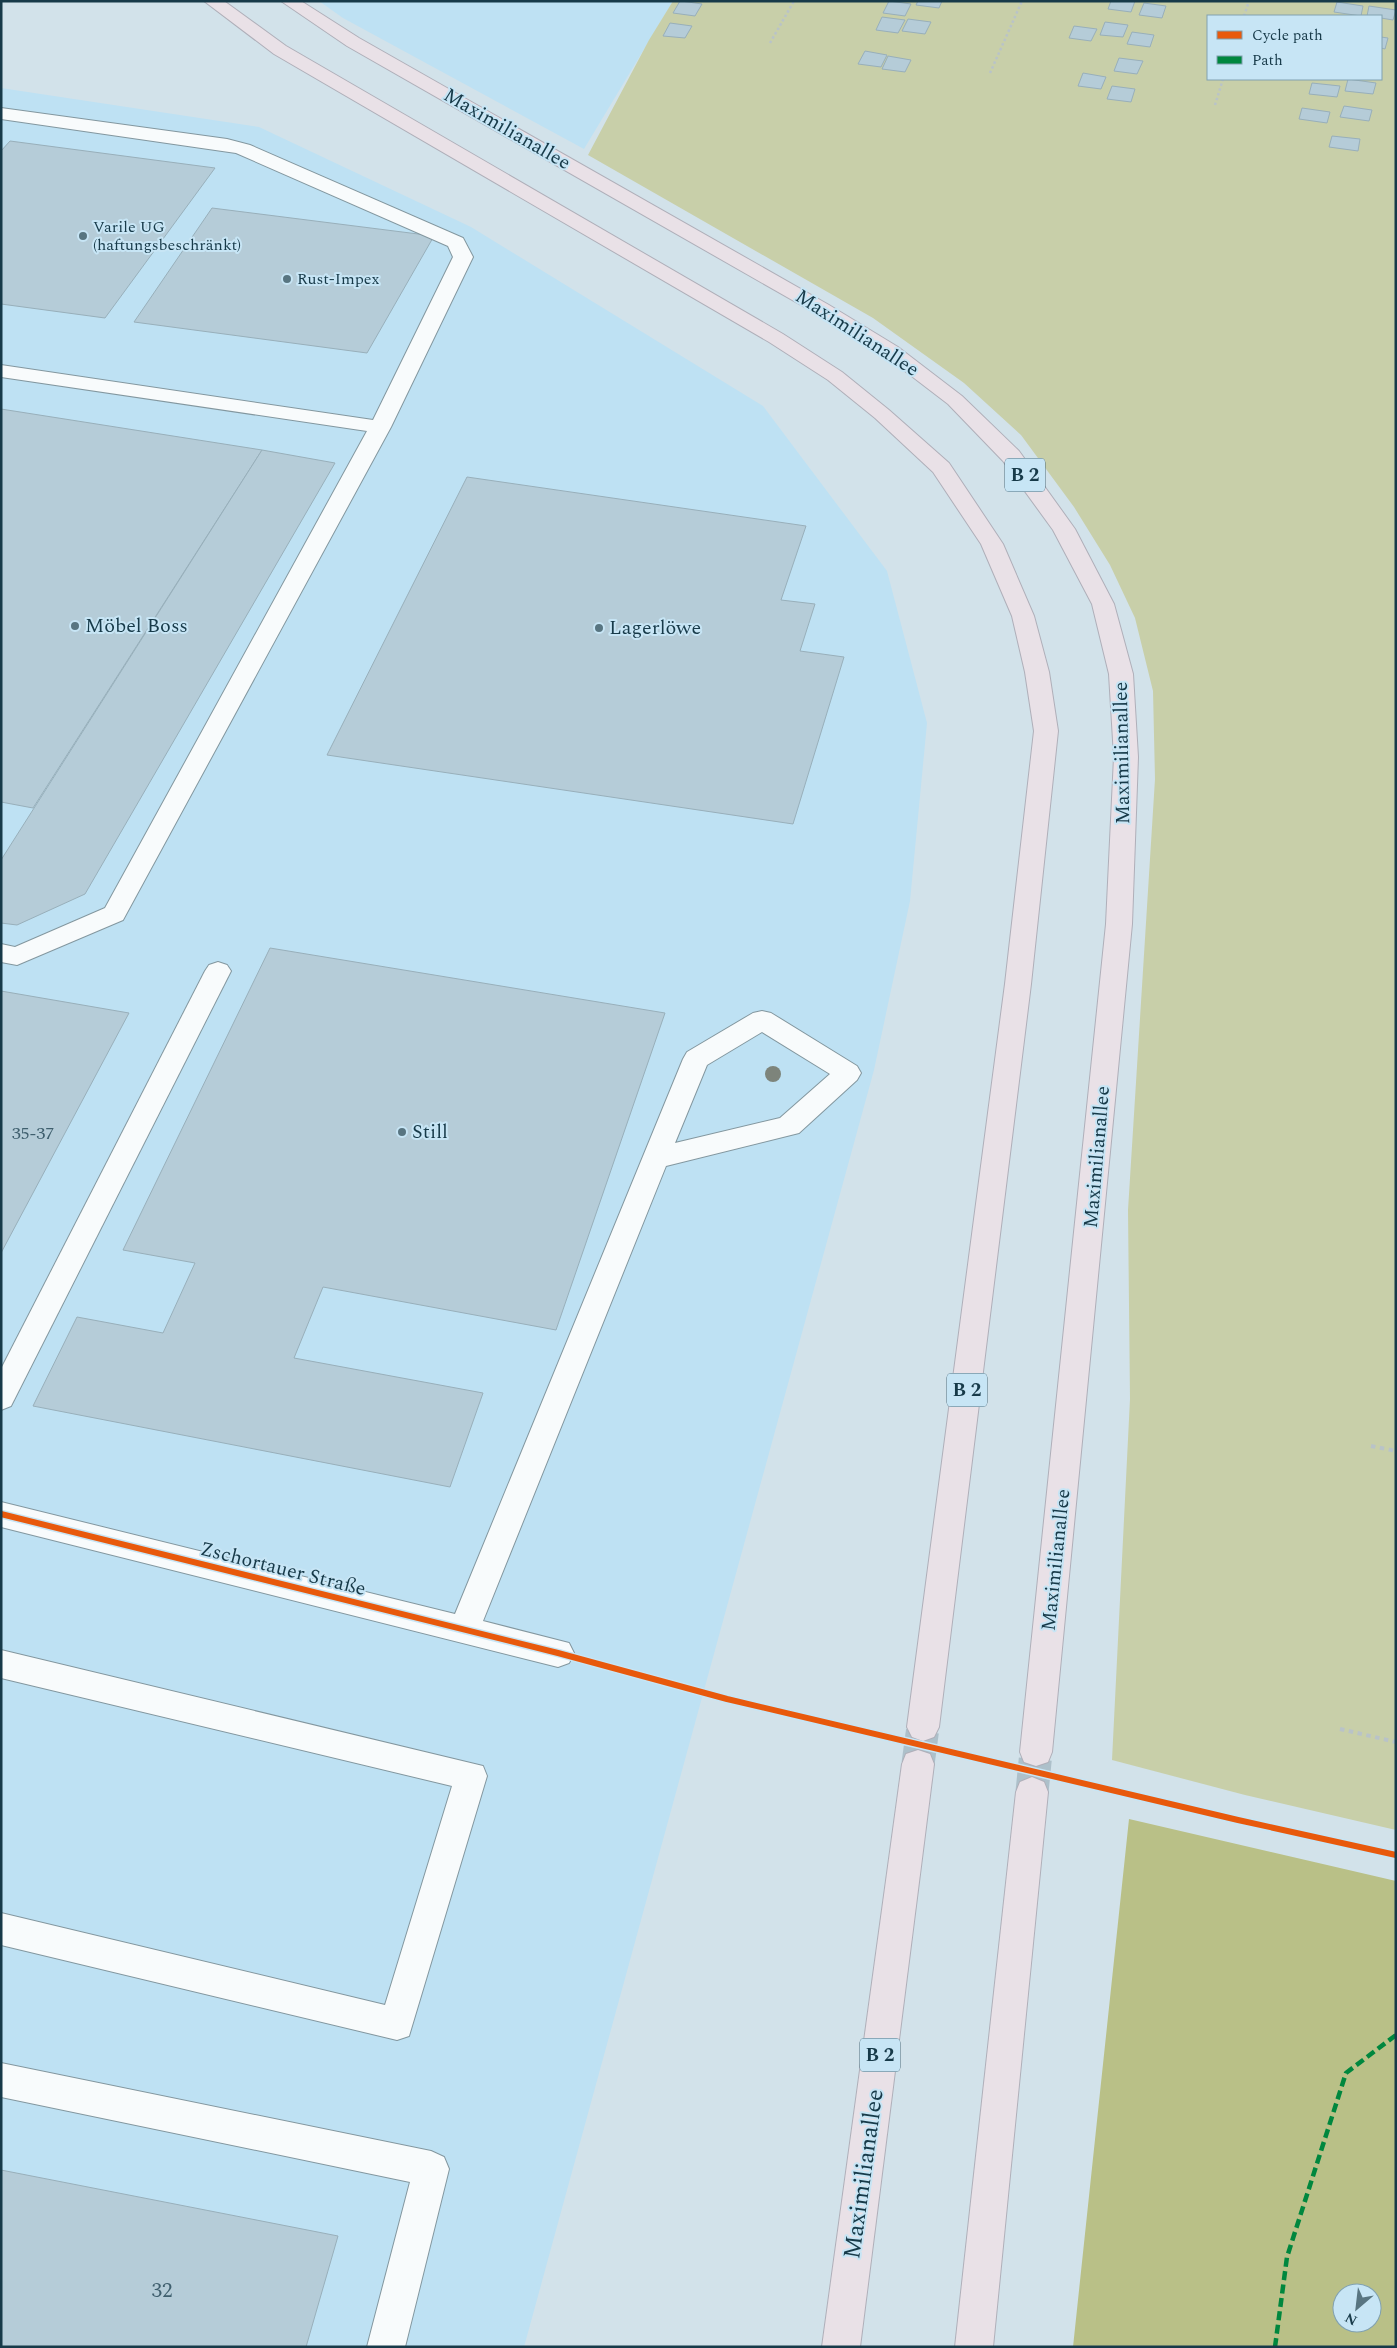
<svg xmlns="http://www.w3.org/2000/svg" width="1397" height="2348" font-family="Spectral,serif">
<style>
.built{fill:#bee1f3}
.green{fill:#c8cfa9;fill-rule:evenodd}
.forest{fill:#b9c087;fill-rule:evenodd}
.building{fill:#b5ccd8;stroke:#98afba}
.lines{fill:none;stroke-linecap:round;stroke-linejoin:round}
.highway-tunnel{stroke:#adc0ca;stroke-width:33;stroke-dasharray:33 16;stroke-linecap:butt}
.minor-casing{stroke:#83979f;stroke-width:2}
.highway-casing{stroke:#afafb9;stroke-width:2}
.path-far1{stroke:#b9c3c8;stroke-width:2.5;stroke-dasharray:2.5 2.5;stroke-linecap:butt}
.path{stroke:#b9c3c8;stroke-width:4;stroke-dasharray:4.5 4.5;stroke-linecap:butt}
.minor{fill:#f8fbfc;fill-rule:evenodd}
.highway{fill:#e9e1e7;fill-rule:evenodd}
.quiet{stroke:#00873e;stroke-width:4.5;stroke-dasharray:9 4.5;stroke-linecap:butt}
.cycleway-casing{stroke:#c7e5f5;stroke-width:9}
.cycleway{stroke:#e8590c;stroke-width:6}
.tree{fill:#7d847b}
.poi-dot{fill:#587581;stroke:#c7e5f5;stroke-width:2}
.labels{text-anchor:middle;dominant-baseline:central;stroke-width:4;stroke-linejoin:round;paint-order:stroke}
.far-poi-label{font-size:16px;fill:#173a49;stroke:#c7e5f5;text-anchor:start}
.number-label{font-size:18px;fill:#3f5f6e}
.shield{fill:#c7e5f5;stroke:#4c6d7d;stroke-width:1}
.shield-label{font-size:19px;font-weight:bold;fill:#173a49}
.street-label{font-size:20px;fill:#173a49;stroke:#c7e5f5}
.poi-label{font-size:20px;fill:#173a49;stroke:#c7e5f5;text-anchor:start}
.near-number-label{font-size:21px;fill:#3f5f6e}
.near-street-label{font-size:24px;fill:#173a49;stroke:#c7e5f5}
</style>
<rect width="100%" height="100%" fill="#d2e2ea"/>
<g class="built">
<path d="M319,1H673L584,149L343,18Z"/>
<path d="M1,88L259,127L471,227L763,406L887,571L927,723L910,901L874,1070L524,2347H1Z"/>
</g>
<path class="green" d="M673,1H1396V1830L1245,1795L1112,1760L1130,1399L1128,1210L1155,779L1153,691L1135,618L1110,565L1074,507L1021,435L964,383L873,318L588,155L649,40ZM1208,16H1381V79H1208Z"/>
<path class="forest" d="M1129,1819L1396,1881V2347H1073ZM1342,2293H1372V2323H1342Z"/>
<g class="building">
<path d="M680,1H681L702,4L695,16L673,13Z"/>
<path d="M889,1L911,4L905,16L883,13Z"/>
<path d="M918,1H942L939,8L916,5Z"/>
<path d="M1111,1H1135L1131,12L1108,9Z"/>
<path d="M1337,2L1363,6L1361,16L1334,12Z"/>
<path d="M1144,3L1166,6L1162,18L1139,15Z"/>
<path d="M1369,6L1396,10L1393,20L1381,18V16H1367Z"/>
<path d="M882,17L905,20L898,33L876,30Z"/>
<path d="M908,19L931,22L925,34L902,31Z"/>
<path d="M1105,22L1128,25L1123,37L1100,35Z"/>
<path d="M670,23L692,26L685,38L663,36Z"/>
<path d="M1074,26L1097,29L1091,41L1069,38Z"/>
<path d="M1132,32L1154,35L1150,47L1127,44Z"/>
<path d="M1381,37L1388,38L1385,49L1381,48Z"/>
<path d="M865,51L887,55L881,67L858,64Z"/>
<path d="M888,56L911,60L905,72L882,69Z"/>
<path d="M1119,58L1143,61L1137,74L1114,71Z"/>
<path d="M1083,73L1106,77L1101,89L1078,86Z"/>
<path d="M1348,79L1376,83L1373,94L1345,91Z"/>
<path d="M1312,83L1340,86L1337,97L1309,94Z"/>
<path d="M1112,86L1135,89L1131,102L1107,99Z"/>
<path d="M1344,106L1372,110L1369,121L1340,117Z"/>
<path d="M1302,108L1330,112L1327,123L1299,119Z"/>
<path d="M1332,136L1360,139L1358,151L1329,147Z"/>
<path d="M10,141L215,168L105,318L1,304V151Z"/>
<path d="M212,208L434,236L367,353L134,322Z"/>
<path d="M1,409L262,450L33,808L1,802Z"/>
<path d="M262,450L335,463L85,894L17,925L1,923V860Z"/>
<path d="M467,477L806,526L781,600L815,604L800,651L844,657L793,824L327,755Z"/>
<path d="M270,948L665,1013L556,1330L323,1287L294,1358L483,1393L450,1487L33,1406L77,1317L163,1333L195,1263L123,1250Z"/>
<path d="M1,991L129,1013L1,1253Z"/>
<path d="M1,2170L338,2236L306,2347H1Z"/>
</g>
<g class="lines">
<g class="highway-tunnel">
<path d="M918,1764L923,1727"/>
<path d="M1032,1792L1036,1752"/>
</g>
<g class="minor-casing">
<g id="minor">
<path d="M1,108L227,139L250,145L463,238L473,257L391,427L123,920L17,965L1,962V944L15,947L105,908L367,431L1,377V365L373,420L453,257L448,246L236,153L1,119Z"/>
<path d="M218,962L227,965L231,971L11,1406L1,1410V1369L205,971L209,965Z"/>
<path d="M762,1011L771,1013L857,1066L861,1073L857,1080L799,1133L666,1166L483,1621L569,1643L574,1653L569,1663L558,1667L1,1527V1502L455,1614L683,1059L687,1052L753,1013ZM762,1032L830,1074L780,1118L675,1143L707,1065Z"/>
<path d="M1,1650L483,1766L487,1776L409,2036L397,2040L1,1945V1913L385,2005L452,1786L1,1678Z"/>
<path d="M1,2063L431,2151L444,2157L449,2169L405,2347H367L410,2182L1,2097Z"/>
</g>
</g>
<g class="highway-casing">
<g id="highway">
<path d="M204,1H224L286,46L783,334L842,372L889,410L949,463L1003,544L1034,616L1049,672L1058,731L1031,984L939,1727L934,1737L923,1741L912,1737L907,1727L1005,984L1034,731L1025,672L1012,616L981,544L933,472L875,418L828,380L769,342L274,54Z"/>
<path d="M281,1H301L359,38L829,305L898,347L962,396L1019,451L1075,529L1114,604L1133,674L1138,757L1132,924L1052,1752L1048,1762L1036,1766L1024,1762L1020,1752L1106,924L1114,757L1109,674L1092,604L1053,530L1003,461L948,404L884,355L815,313L347,46Z"/>
<path d="M918,1750L930,1754L934,1764L860,2347H822L902,1764L906,1754Z"/>
<path d="M1032,1777L1044,1782L1048,1792L993,2347H955L1016,1792L1020,1782Z"/>
</g>
</g>
<g class="path-far1">
<path d="M1244,16L1249,1"/>
<path d="M770,43L794,1"/>
<path d="M990,73L1022,1"/>
<path d="M1215,105L1223,79"/>
</g>
<g class="path">
<path d="M1371,1446L1396,1451"/>
<path d="M1340,1729L1396,1742"/>
</g>
<use href="#minor" class="minor"/>
<use href="#highway" class="highway"/>
<path class="quiet" d="M1275,2347L1287,2257L1346,2073L1396,2035"/>
<g class="cycleway-casing">
<path id="cycleway" d="M1,1514L558,1653L727,1699L1238,1820L1396,1855"/>
</g>
<use href="#cycleway" class="cycleway"/>
</g>
<circle class="tree" cx="773" cy="1074" r="8"/>
<g class="poi-dot">
<circle cx="83" cy="236" r="5"/>
<circle cx="287" cy="279" r="5"/>
<circle cx="75" cy="626" r="5"/>
<circle cx="599" cy="628" r="5"/>
<circle cx="402" cy="1132" r="5"/>
</g>
<g class="labels">
<g class="far-poi-label">
<text x="93" y="227">Varile UG<tspan x="93" dy="18">(haftungsbeschränkt)</tspan></text>
<text x="297" y="279">Rust-Impex</text>
</g>
<g class="number-label">
<text x="33" y="1133">35-37</text>
</g>
<g class="shield">
<rect x="1005" y="458.5" width="40" height="33" rx="4"/>
<rect x="947" y="1373.5" width="40" height="33" rx="4"/>
<rect x="860" y="2038.5" width="40" height="33" rx="4"/>
</g>
<g class="shield-label">
<text x="1025" y="475">B 2</text>
<text x="967" y="1390">B 2</text>
<text x="880" y="2055">B 2</text>
</g>
<g class="street-label">
<text transform="translate(507 129) rotate(30)">Maximilianallee</text>
<text transform="translate(857 333) rotate(33)">Maximilianallee</text>
<text transform="translate(1122 753) rotate(-91)">Maximilianallee</text>
<text transform="translate(1097 1157) rotate(-85)">Maximilianallee</text>
<text transform="translate(1056 1560) rotate(-84)">Maximilianallee</text>
<text transform="translate(283 1569) rotate(14)">Zschortauer Straße</text>
</g>
<g class="poi-label">
<text x="85" y="626">Möbel Boss</text>
<text x="609" y="628">Lagerlöwe</text>
<text x="412" y="1132">Still</text>
</g>
<g class="near-number-label">
<text x="162" y="2291">32</text>
</g>
<g class="near-street-label">
<text transform="translate(864 2174) rotate(-82)">Maximilianallee</text>
</g>
</g>
<rect width="1397" height="2348" fill="none" stroke="#173a49" stroke-width="5"/>
<rect x="1207" y="15" width="175" height="65" fill="#c7e5f5" stroke="#81a1b0"/>
<rect x="1217" y="31" width="25" height="8" fill="#e8590c" stroke="#81a1b0"/>
<text x="1252" y="40" font-size="15" fill="#173a49">Cycle path</text>
<rect x="1217" y="56" width="25" height="8" fill="#00873e" stroke="#81a1b0"/>
<text x="1252" y="65" font-size="15" fill="#173a49">Path</text>
<g transform="translate(1357 2308) rotate(208)"><circle r="24" fill="#c7e5f5" stroke="#81a1b0"/>
<path d="M0-4L9 19L0 12L-9 19Z" fill="#587581"/>
<text y="-8" font-size="14" font-weight="bold" text-anchor="middle" fill="#173a49">N</text>
</g>
</svg>
